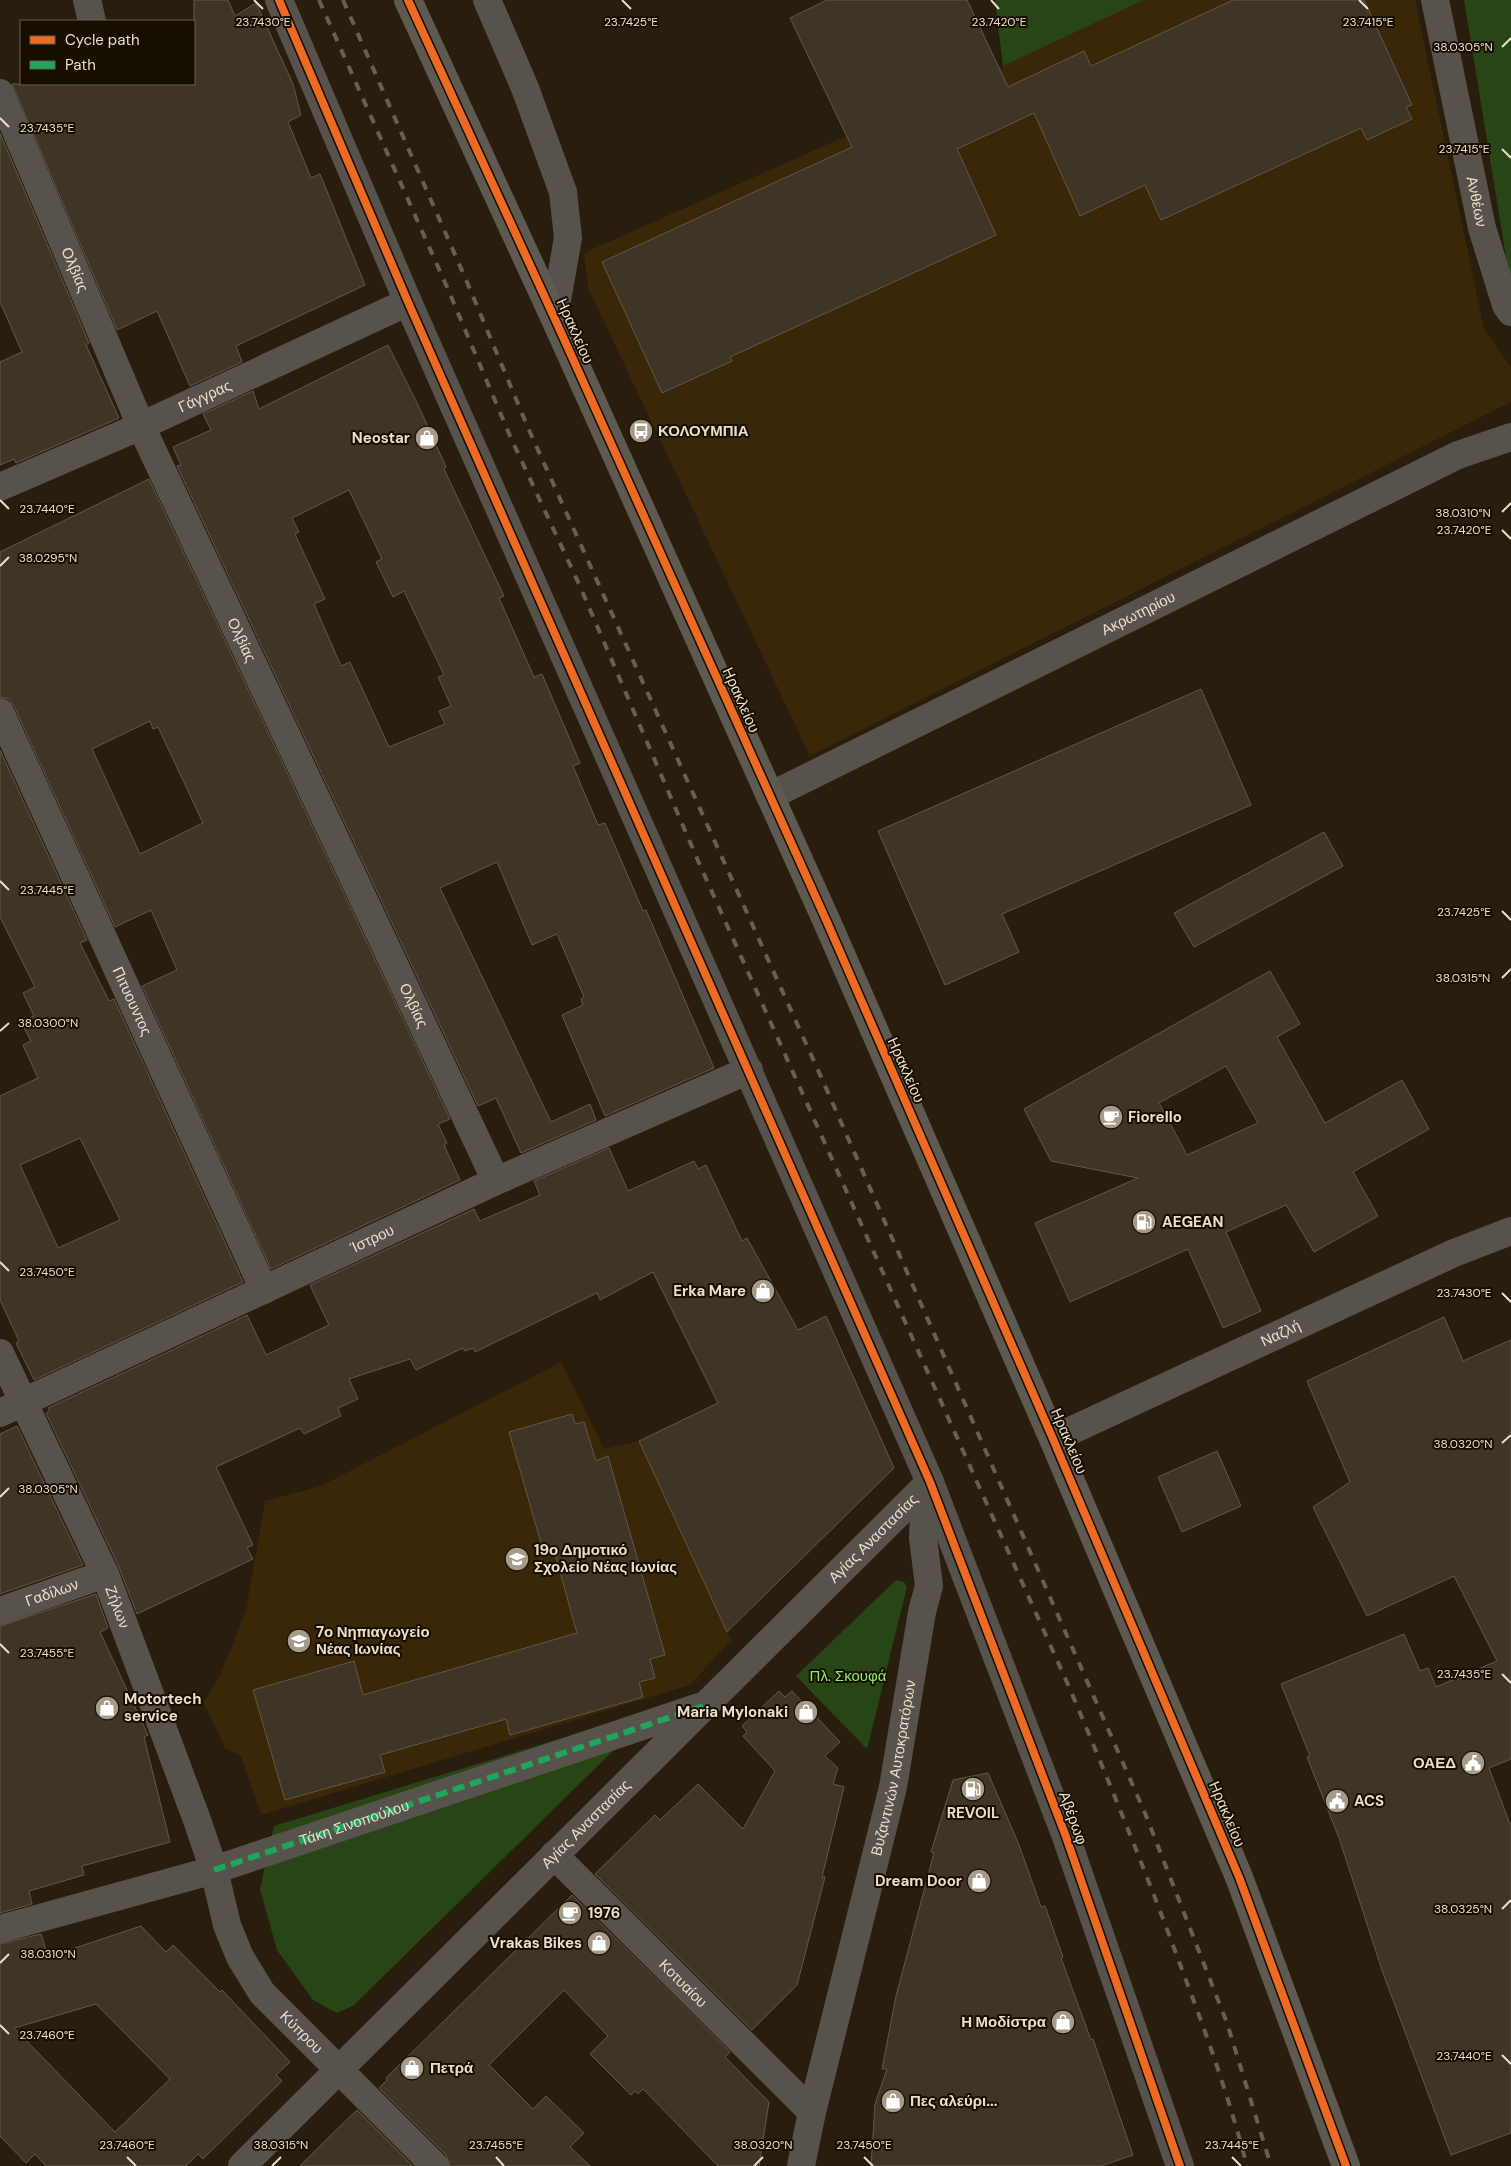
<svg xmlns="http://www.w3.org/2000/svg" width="1511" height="2166" font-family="'DM Sans',sans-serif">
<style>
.built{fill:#392708}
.green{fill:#284516}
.building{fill:#3e3526;stroke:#615849;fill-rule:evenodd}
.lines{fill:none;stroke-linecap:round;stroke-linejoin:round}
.minor{stroke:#57524b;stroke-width:28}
.major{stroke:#5f5a51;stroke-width:28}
.rail{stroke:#655f55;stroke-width:4;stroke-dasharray:9 9;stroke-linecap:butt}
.quiet{stroke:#20a55d;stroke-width:6;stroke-dasharray:12 6;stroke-linecap:butt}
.cycleway-casing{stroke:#170e02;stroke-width:11}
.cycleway{stroke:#ed6a23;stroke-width:8}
.ticks{fill:none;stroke:#eaddca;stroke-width:2}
.labels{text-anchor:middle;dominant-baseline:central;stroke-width:4;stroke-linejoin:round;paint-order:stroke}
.street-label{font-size:15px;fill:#eaddca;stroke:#170e02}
.poi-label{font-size:15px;font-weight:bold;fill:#eaddca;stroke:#170e02;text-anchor:start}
.park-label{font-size:15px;fill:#8eec62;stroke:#170e02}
.ticks-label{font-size:12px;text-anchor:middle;fill:#eaddca;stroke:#170e02;stroke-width:4;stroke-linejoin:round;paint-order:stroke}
</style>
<rect width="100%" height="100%" fill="#291e0d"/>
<g class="built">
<path d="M1144,0H1415L1484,329L1511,367V402L810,756L588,288L584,253L1003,66Z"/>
<path d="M561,1362L604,1449L639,1441L731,1640L690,1685L261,1815L241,1756L225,1748L204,1703L222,1671L246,1611L265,1501L321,1486Z"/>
</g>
<g class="green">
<path d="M995,0H1144L1003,66Z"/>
<path d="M1464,0H1511V287Z"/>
<path d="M896,1580L904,1582L907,1587L867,1749L796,1676Z"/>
<path d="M605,1725L621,1743L353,2006L337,2013L313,2000L277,1950L260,1889L274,1826Z"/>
</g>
<g class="building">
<path d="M194,0H228L235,16L256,3L293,84L301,115L288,122L311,178L320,174L365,285L236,346L242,362L190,386L157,311L117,330L12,84H194Z"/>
<path d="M827,0H967L1008,87L1084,51L1091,66L1233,0H1364L1412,105L1406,107L1412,119L1367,140L1361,128L1161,220L1145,185L1080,216L1034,113L957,149L996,235L730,357L732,361L662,393L602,262L852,147L790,18Z"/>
<path d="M0,133L89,343L86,345L119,418L16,463L14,459L0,465V362L22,352L0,302Z"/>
<path d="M388,345L420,409L446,467L444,469L504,596L499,598L534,677L542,674L580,763L573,766L598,825L605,823L643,911L646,910L714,1068L605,1116L562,1015L583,1005L581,999L584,997L557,934L532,945L497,862L440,888L551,1122L590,1104L596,1120L521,1153L496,1098L478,1106L177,466L181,465L173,447L211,430L203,414L253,391L259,409ZM349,490L382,559L376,562L393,597L404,591L444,675L438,677L451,706L439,711L445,724L389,747L350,662L341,666L314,604L325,599L295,534L299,532L292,518Z"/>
<path d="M149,479L450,1119L438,1124L447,1143L444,1145L460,1180L271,1269L142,986L177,970L151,910L115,927L14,706L9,699L0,697V552ZM150,721L153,729L158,727L203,823L140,854L92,749Z"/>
<path d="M1201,689L1251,805L1002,914L1019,952L945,985L878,831Z"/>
<path d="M0,750L87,940L80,943L109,1001L114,999L243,1282L34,1380L16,1343L19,1341L0,1300V1096L38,1078L23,1045L31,1041L21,1022L34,1016L23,993L35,987L0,917ZM80,1138L120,1220L58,1248L20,1165Z"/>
<path d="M1324,832L1343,866L1194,947L1174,913Z"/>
<path d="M1270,971L1300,1024L1277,1037L1325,1123L1402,1080L1429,1129L1353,1172L1378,1216L1314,1252L1286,1205L1226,1232L1261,1311L1223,1328L1188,1249L1070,1302L1035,1223L1138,1178L1051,1161L1024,1109ZM1226,1066L1258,1123L1187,1155L1159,1103Z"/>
<path d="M609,1148L628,1191L694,1161L698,1169L706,1165L742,1241L747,1238L798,1330L826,1316L894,1468L727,1632L639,1441L718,1403L653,1272L600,1300L597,1293L475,1352L473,1348L465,1351L463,1348L416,1370L410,1359L349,1379L358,1399L338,1408L341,1416L304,1434L300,1428L216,1467L253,1545L247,1548L253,1559L137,1614L119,1567L46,1413L50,1411L48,1408L247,1315L266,1355L329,1325L310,1285L474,1209L480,1221L540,1195L534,1181Z"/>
<path d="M1444,1317L1463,1361L1511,1340V1759L1489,1768L1511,1827V2133L1451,2155L1383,1973L1339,1838L1307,1757L1310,1756L1281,1684L1404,1634L1420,1671L1428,1668L1436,1687L1497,1661L1454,1576L1367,1616L1313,1507L1350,1482L1307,1381Z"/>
<path d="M572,1414L575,1424L584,1422L596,1461L608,1456L665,1655L650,1659L655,1678L639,1682L643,1697L510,1735L506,1719L380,1755L385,1772L285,1800L253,1690L354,1661L363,1695L577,1633L553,1547L543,1550L509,1432Z"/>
<path d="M17,1426L83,1565L0,1594V1434Z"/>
<path d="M1217,1451L1241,1506L1182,1532L1158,1477Z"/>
<path d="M96,1594L108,1628L100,1632L148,1735L144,1737L170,1842L82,1866L84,1875L29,1891L32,1904L0,1913V1626Z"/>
<path d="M779,1691L785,1697L792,1691L840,1742L825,1756L838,1768L833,1784L844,1787L822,1877H825L797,1985L752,2030L595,1874L655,1815L660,1820L698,1784L743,1829L775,1771L743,1736L747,1732L742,1726Z"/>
<path d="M988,1773L1019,1845L1041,1907L1045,1906L1063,1957L1061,1958L1091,2040L1093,2039L1133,2155L1101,2166H871L875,2104L887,2069H882L896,1996L934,1853L931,1852L953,1780Z"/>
<path d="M572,1895L730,2052L725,2057L769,2102L759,2166H718L643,2089L638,2094L635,2091L631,2095L590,2054L608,2036L564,1990L489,2065L533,2109L546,2096L584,2133L570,2147L590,2166H450L446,2155L379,2088L387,2080L386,2078Z"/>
<path d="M141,1926L166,1952L173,1945L220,1992L222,1990L290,2062L276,2075L282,2081L203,2159L198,2154L186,2166H46L35,2154L26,2163L0,2136V1944L41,1934L48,1957ZM96,2004L170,2079L115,2132L14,2028Z"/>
<path d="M357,2110L413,2166H300L330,2136Z"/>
</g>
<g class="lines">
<g class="minor">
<path d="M87,0L92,21"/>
<path d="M279,0L408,302L930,1482L1065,1834L1180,2166"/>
<path d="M487,0L525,88L563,192L568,238L554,317"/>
<path id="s1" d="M1435,0L1482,228L1506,305L1511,312"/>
<path id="s2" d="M0,93L141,426L496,1181"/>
<path id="s3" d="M0,487L141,426L408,302"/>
<path id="s4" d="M0,712L264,1290"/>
<path id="s5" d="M770,796L1458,455L1511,437"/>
<path id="s6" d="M0,1353L105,1574L197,1820L214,1870L227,1925L240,1957L262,1993L435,2166"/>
<path id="s7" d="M0,1413L496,1181L749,1070"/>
<path id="s8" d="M1053,1439L1454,1253L1511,1231"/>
<path id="s9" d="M0,1611L105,1574"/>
<path id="s10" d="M554,1855L812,2112"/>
<path d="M0,1929L214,1870L699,1707"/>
<path id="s11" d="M242,2166L930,1482"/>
<path id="s12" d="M801,2166L812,2112L893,1787L922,1612L929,1586L923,1538L924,1513L930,1484"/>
</g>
<path class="major" d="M408,0L554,317L827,922L1053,1439L1239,1877L1346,2166"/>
<g class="rail">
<path d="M319,0L447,287L510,436L579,584L699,863L1070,1689C1110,1784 1149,1879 1184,1975C1208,2038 1230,2101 1247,2166"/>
<path d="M343,0L467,282L529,430L822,1079L1145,1813L1227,2023L1271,2166"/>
</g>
<path class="quiet" id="s13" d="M214,1870L704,1706"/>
<g class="cycleway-casing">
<g id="cycleway">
<path d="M279,0L408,302L930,1482L1065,1834L1180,2166"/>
<path d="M408,0L554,317L827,922L1053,1439L1239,1877L1346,2166"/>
</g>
</g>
<use href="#cycleway" class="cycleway"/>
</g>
<path class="ticks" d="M254,0L263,9M622,0L631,9M991,0L999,9M1359,0L1368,9M1502,47L1511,38M0,118L9,127M1502,149L1511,158M0,500L9,509M1502,512L1511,503M1502,530L1511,539M0,566L9,557M0,881L9,890M1502,911L1511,920M1502,978L1511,969M0,1031L9,1023M0,1262L9,1271M1502,1293L1511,1302M1502,1443L1511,1435M0,1497L9,1488M0,1644L9,1653M1502,1674L1511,1683M1502,1909L1511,1900M0,1963L9,1954M0,2025L9,2034M1502,2055L1511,2064M127,2157L136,2166M496,2157L504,2166M864,2157L873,2166M1232,2157L1241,2166M272,2166L281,2157M754,2166L763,2157"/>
<defs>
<g id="bus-disc" transform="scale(1.25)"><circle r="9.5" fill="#a69a88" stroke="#170e02"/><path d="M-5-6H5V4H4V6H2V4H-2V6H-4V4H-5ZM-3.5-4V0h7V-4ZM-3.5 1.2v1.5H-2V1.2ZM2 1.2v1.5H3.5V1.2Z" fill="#fff"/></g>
<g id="shop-disc" transform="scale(1.25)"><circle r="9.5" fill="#a69a88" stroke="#170e02"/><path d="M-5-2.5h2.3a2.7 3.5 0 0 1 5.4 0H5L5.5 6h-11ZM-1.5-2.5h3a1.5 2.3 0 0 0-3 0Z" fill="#fff"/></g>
<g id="cafe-disc" transform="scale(1.25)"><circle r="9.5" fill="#a69a88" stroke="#170e02"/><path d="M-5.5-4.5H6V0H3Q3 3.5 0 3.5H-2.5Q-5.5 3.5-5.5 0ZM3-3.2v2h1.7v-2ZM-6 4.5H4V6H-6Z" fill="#fff"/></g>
<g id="fuel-disc" transform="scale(1.25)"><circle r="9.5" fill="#a69a88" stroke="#170e02"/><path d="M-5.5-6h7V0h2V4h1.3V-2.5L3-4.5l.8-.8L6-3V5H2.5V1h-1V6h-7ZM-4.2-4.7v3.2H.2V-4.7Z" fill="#fff"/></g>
<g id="school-disc" transform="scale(1.25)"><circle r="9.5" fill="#a69a88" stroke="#170e02"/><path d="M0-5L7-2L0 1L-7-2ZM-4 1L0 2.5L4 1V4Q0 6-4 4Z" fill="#fff"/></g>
<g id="civic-disc" transform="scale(1.25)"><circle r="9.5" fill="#a69a88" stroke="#170e02"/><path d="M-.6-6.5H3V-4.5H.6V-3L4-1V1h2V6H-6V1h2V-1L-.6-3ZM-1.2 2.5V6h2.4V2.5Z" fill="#fff"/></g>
</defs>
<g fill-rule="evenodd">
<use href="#bus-disc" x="641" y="431"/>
<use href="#shop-disc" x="427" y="438"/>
<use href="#cafe-disc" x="1111" y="1117"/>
<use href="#fuel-disc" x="1144" y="1222"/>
<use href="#shop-disc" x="763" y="1291"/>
<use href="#school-disc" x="517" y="1559"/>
<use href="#school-disc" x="299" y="1641"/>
<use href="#shop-disc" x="107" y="1708"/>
<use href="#shop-disc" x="806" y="1712"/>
<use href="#civic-disc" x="1473" y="1763"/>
<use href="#fuel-disc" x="973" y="1789"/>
<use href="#civic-disc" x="1337" y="1801"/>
<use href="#shop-disc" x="979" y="1881"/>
<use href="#cafe-disc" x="570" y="1913"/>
<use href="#shop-disc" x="599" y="1943"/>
<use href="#shop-disc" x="1063" y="2022"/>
<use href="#shop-disc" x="412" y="2068"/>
<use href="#shop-disc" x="893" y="2101"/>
</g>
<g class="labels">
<g class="street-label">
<text stroke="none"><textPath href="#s1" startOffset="206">Ανθέων</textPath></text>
<text stroke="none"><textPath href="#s2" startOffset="192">Ολβίας</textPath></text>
<text transform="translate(575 331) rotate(66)">Ηρακλείου</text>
<text stroke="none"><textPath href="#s3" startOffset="224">Γάγγρας</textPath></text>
<text stroke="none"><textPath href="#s5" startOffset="411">Ακρωτηρίου</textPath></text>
<text stroke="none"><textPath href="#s2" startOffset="598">Ολβίας</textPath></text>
<text transform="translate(741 700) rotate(66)">Ηρακλείου</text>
<text stroke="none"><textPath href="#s4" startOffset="318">Πιτυουντος</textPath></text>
<text stroke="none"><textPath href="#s2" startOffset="1002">Ολβίας</textPath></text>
<text transform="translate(906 1070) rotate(66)">Ηρακλείου</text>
<text stroke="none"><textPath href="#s7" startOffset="411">Ίστρου</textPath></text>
<text stroke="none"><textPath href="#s8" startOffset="251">Ναζλή</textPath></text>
<text transform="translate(1069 1441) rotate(67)">Ηρακλείου</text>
<text stroke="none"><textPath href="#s11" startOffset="890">Αγίας Αναστασίας</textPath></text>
<text stroke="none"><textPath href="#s9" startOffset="55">Γαδίλων</textPath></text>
<text stroke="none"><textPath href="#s6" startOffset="280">Ζήλων</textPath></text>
<text stroke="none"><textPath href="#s12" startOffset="409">Βυζαντινών Αυτοκρατόρων</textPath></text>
<text transform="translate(1227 1814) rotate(67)">Ηρακλείου</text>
<text transform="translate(1073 1818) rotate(70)">Αβέρωφ</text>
<text stroke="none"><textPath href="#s13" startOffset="148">Τάκη Σινοπούλου</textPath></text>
<text stroke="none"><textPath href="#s11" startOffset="485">Αγίας Αναστασίας</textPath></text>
<text stroke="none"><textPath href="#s10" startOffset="182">Κοτυαίου</textPath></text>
<text stroke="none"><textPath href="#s6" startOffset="749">Κύπρου</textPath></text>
</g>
<g class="poi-label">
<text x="658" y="431">ΚΟΛΟΥΜΠΙΑ</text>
<text x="410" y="438" text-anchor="end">Neostar</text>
<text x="1128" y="1117">Fiorello</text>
<text x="1162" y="1222">AEGEAN</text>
<text x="746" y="1291" text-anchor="end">Erka Mare</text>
<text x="534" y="1550">19ο Δημοτικό<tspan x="534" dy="17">Σχολείο Νέας Ιωνίας</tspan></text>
<text x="316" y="1632">7ο Νηπιαγωγείο<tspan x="316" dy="17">Νέας Ιωνίας</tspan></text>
<text x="124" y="1699">Motortech<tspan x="124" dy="17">service</tspan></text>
<text x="788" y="1712" text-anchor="end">Maria Mylonaki</text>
<text x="1456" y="1763" text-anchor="end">ΟΑΕΔ</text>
<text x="1354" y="1801">ACS</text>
<text x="973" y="1813" text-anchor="middle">REVOIL</text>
<text x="962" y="1881" text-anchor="end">Dream Door</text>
<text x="588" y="1913">1976</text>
<text x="582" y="1943" text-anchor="end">Vrakas Bikes</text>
<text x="1046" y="2022" text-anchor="end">Η Μοδίστρα</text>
<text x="430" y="2068">Πετρά</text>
<text x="910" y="2101">Πες αλεύρι...</text>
</g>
<g class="park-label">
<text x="848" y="1676">Πλ. Σκουφά</text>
</g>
</g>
<g class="ticks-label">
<text x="1368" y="26">23.7415°E</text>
<text x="263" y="26">23.7430°E</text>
<text x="631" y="26">23.7425°E</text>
<text x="999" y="26">23.7420°E</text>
<text x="1463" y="51">38.0305°N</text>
<text x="47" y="132">23.7435°E</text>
<text x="1464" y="153">23.7415°E</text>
<text x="47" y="513">23.7440°E</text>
<text x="1463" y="517">38.0310°N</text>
<text x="1464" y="534">23.7420°E</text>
<text x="48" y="562">38.0295°N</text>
<text x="47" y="894">23.7445°E</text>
<text x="1464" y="916">23.7425°E</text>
<text x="1463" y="982">38.0315°N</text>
<text x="48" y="1027">38.0300°N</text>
<text x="47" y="1276">23.7450°E</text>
<text x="1464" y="1297">23.7430°E</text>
<text x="1463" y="1448">38.0320°N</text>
<text x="48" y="1493">38.0305°N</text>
<text x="47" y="1657">23.7455°E</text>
<text x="1464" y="1678">23.7435°E</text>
<text x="1463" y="1913">38.0325°N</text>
<text x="48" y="1958">38.0310°N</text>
<text x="47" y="2039">23.7460°E</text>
<text x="1464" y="2060">23.7440°E</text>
<text x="127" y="2149">23.7460°E</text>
<text x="496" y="2149">23.7455°E</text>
<text x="864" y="2149">23.7450°E</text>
<text x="1232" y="2149">23.7445°E</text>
<text x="281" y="2149">38.0315°N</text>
<text x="763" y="2149">38.0320°N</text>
</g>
<rect x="20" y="20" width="175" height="65" fill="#170e02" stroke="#6b6152"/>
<rect x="30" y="36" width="25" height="8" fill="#ed6a23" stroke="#6b6152"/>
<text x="65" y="45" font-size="15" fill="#eaddca">Cycle path</text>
<rect x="30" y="61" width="25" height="8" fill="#20a55d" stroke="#6b6152"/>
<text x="65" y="70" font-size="15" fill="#eaddca">Path</text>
</svg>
